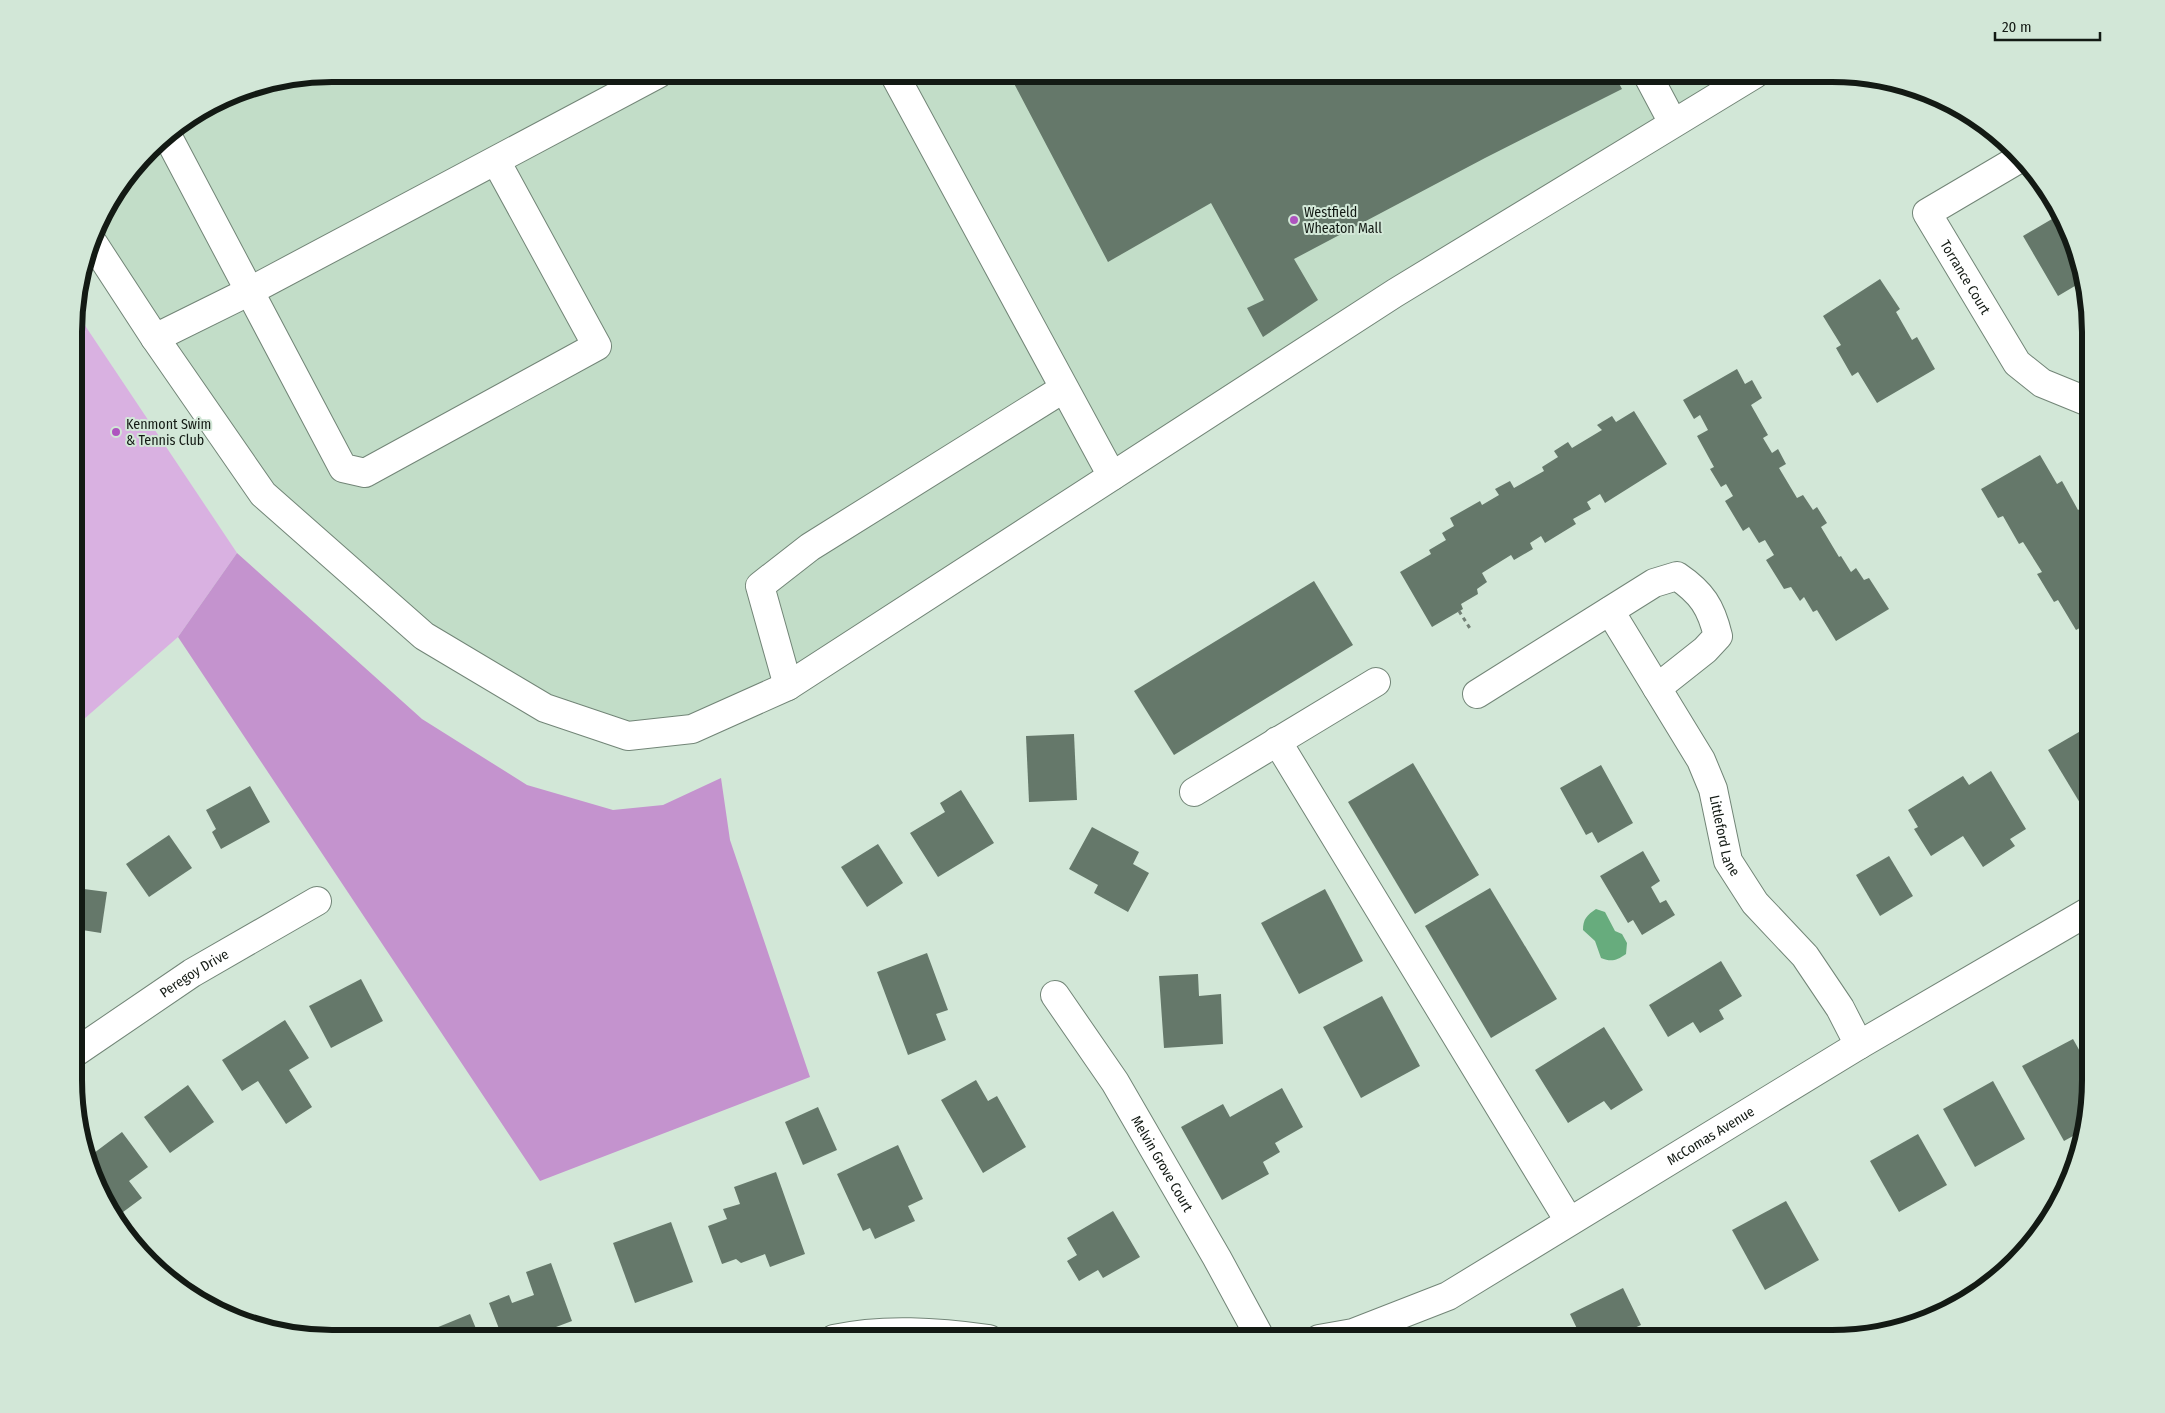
<svg xmlns="http://www.w3.org/2000/svg" width="2165" height="1413" font-family="'Fira Sans Condensed',sans-serif">
<style>
.built{fill:#c2ddc8}
.green{fill:#d9b1e1}
.forest{fill:#c493ce}
.water{fill:#67ac7d}
.building{fill:#65786a}
.lines{fill:none;stroke-linecap:round;stroke-linejoin:round}
.minor-casing{stroke:#728577;stroke-width:30}
.path{stroke:#738176;stroke-width:3;stroke-dasharray:4 4;stroke-linecap:butt}
.minor{stroke:#fff;stroke-width:28}
.poi-dot{fill:#ae54bf;stroke:#d2e7d7;stroke-width:2}
.labels{text-anchor:middle;dominant-baseline:central;stroke-width:4;stroke-linejoin:round;paint-order:stroke}
.poi-label{font-size:14px;fill:#131a14;stroke:#d2e7d7;text-anchor:start}
.street-label{font-size:14px;fill:#131a14;stroke:#d2e7d7}
.rim{fill:none;stroke:#131a14;stroke-width:6}
</style>
<rect width="100%" height="100%" fill="#d2e7d7"/>
<path class="built" d="M332,74H1755L788,686L628,736L424,636L263,494L93,243L101,218L162,138L234,93Z"/>
<path class="green" d="M76,312L237,553L178,637L76,726Z"/>
<path class="forest" d="M237,553L422,719L527,785L613,810L663,805L721,778L730,840L810,1077L540,1181L178,637Z"/>
<path class="water" d="M1596,909L1605,912L1615,931L1622,934L1627,943L1626,954C1616,961 1611,962 1601,958L1595,941L1583,930C1583,919 1587,915 1596,909Z"/>
<g class="building">
<path d="M1009,74H1614L1622,89L1485,158L1294,259L1318,300L1263,337L1247,308L1264,300L1211,203L1108,262Z"/>
<path d="M2060,210L2082,265L2085,280L2058,296L2023,236L2052,219L2050,215Z"/>
<path d="M1880,279L1900,309L1896,312L1912,340L1917,337L1935,369L1877,403L1858,372L1852,376L1836,348L1841,345L1823,316Z"/>
<path d="M1737,369L1745,384L1752,380L1762,398L1751,405L1768,435L1763,438L1772,453L1778,449L1786,464L1779,468L1797,498L1803,495L1813,510L1817,507L1827,523L1821,527L1839,557L1841,556L1851,572L1856,568L1864,580L1869,578L1889,609L1836,641L1817,610L1813,612L1804,597L1800,601L1791,587L1784,589L1766,560L1774,555L1765,540L1759,543L1749,527L1743,531L1725,501L1733,496L1726,484L1721,487L1710,469L1714,467L1697,436L1708,430L1700,415L1694,419L1683,400Z"/>
<path d="M1634,411L1667,464L1605,503L1600,494L1587,502L1591,509L1573,519L1576,524L1545,543L1541,536L1530,543L1533,549L1514,560L1511,555L1482,573L1487,582L1477,589L1478,594L1461,604L1463,609L1432,627L1400,572L1431,554L1429,550L1446,540L1442,533L1454,526L1450,518L1480,501L1482,505L1499,495L1495,489L1510,481L1514,488L1544,471L1542,467L1558,457L1554,451L1568,442L1572,448L1602,430L1597,425L1612,416L1616,422Z"/>
<path d="M2040,455L2057,484L2062,481L2078,510L2083,507L2091,519V622L2076,630L2058,600L2054,602L2037,574L2042,572L2023,542L2019,544L2003,516L1998,518L1981,489Z"/>
<path d="M1314,581L1353,645L1174,755L1134,691Z"/>
<path d="M2091,725V797L2080,803L2048,750Z"/>
<path d="M1074,734L1077,800L1029,802L1026,736Z"/>
<path d="M1413,763L1479,875L1415,914L1348,802Z"/>
<path d="M1601,765L1633,823L1598,843L1592,832L1586,835L1560,788Z"/>
<path d="M1991,771L2026,829L2010,839L2015,846L1983,867L1963,836L1931,856L1914,829L1918,827L1908,810L1963,776L1969,785Z"/>
<path d="M250,786L270,822L221,849L212,832L216,829L206,810Z"/>
<path d="M961,790L994,843L938,877L910,833L945,812L940,803Z"/>
<path d="M1092,827L1139,852L1133,864L1149,873L1128,912L1094,893L1098,885L1069,869Z"/>
<path d="M169,835L192,868L149,897L126,864Z"/>
<path d="M878,844L903,883L867,907L841,867Z"/>
<path d="M1643,851L1660,881L1651,887L1660,903L1666,900L1675,915L1642,935L1633,920L1628,923L1600,876Z"/>
<path d="M1889,856L1913,896L1880,916L1856,875Z"/>
<path d="M76,888L107,892L101,933L76,929Z"/>
<path d="M1490,888L1557,999L1491,1038L1425,926Z"/>
<path d="M1325,889L1363,961L1299,994L1261,923Z"/>
<path d="M927,953L948,1010L936,1014L946,1040L908,1055L877,972Z"/>
<path d="M1721,961L1742,996L1719,1010L1724,1019L1700,1033L1693,1022L1668,1037L1649,1005Z"/>
<path d="M1198,974L1199,996L1221,994L1223,1044L1164,1048L1159,976Z"/>
<path d="M361,979L383,1021L331,1048L309,1006Z"/>
<path d="M1382,996L1420,1066L1361,1098L1323,1027Z"/>
<path d="M285,1020L309,1058L289,1070L312,1107L286,1124L258,1081L242,1091L222,1060Z"/>
<path d="M1604,1027L1643,1090L1611,1110L1604,1101L1568,1123L1535,1070Z"/>
<path d="M2073,1039L2091,1071V1098L2084,1130L2064,1141L2022,1066Z"/>
<path d="M976,1080L988,1101L997,1096L1026,1147L983,1173L941,1100Z"/>
<path d="M1993,1081L2025,1139L1975,1167L1943,1109Z"/>
<path d="M188,1085L214,1122L170,1153L144,1117Z"/>
<path d="M1282,1088L1303,1127L1275,1143L1280,1152L1263,1162L1269,1174L1222,1200L1181,1127L1223,1104L1230,1117Z"/>
<path d="M818,1107L837,1150L803,1165L785,1122Z"/>
<path d="M122,1132L148,1167L129,1181L142,1198L119,1215L103,1195L90,1156Z"/>
<path d="M1918,1134L1947,1185L1899,1212L1870,1161Z"/>
<path d="M898,1145L923,1199L908,1206L915,1221L875,1239L870,1228L863,1231L837,1174Z"/>
<path d="M776,1172L805,1254L770,1267L765,1254L741,1263L736,1259L722,1264L708,1226L727,1219L723,1209L740,1204L734,1187Z"/>
<path d="M1786,1201L1819,1260L1765,1290L1732,1230Z"/>
<path d="M1113,1211L1140,1257L1103,1278L1098,1270L1079,1281L1067,1261L1077,1255L1067,1238Z"/>
<path d="M671,1222L693,1282L635,1303L613,1243Z"/>
<path d="M551,1263L572,1321L524,1339H503L489,1303L509,1295L512,1303L534,1295L526,1272Z"/>
<path d="M1623,1288L1641,1325L1623,1333L1626,1339H1582L1570,1314Z"/>
<path d="M470,1314L479,1336L472,1339H409Z"/>
</g>
<g class="lines">
<g class="minor-casing">
<g id="minor">
<path d="M894,74L1112,476"/>
<path d="M1647,74L1673,123"/>
<path d="M167,135L343,468L365,473L597,346L496,161"/>
<path id="s1" d="M2022,157L1927,213L2017,363L2042,383L2091,403"/>
<path d="M93,243L155,338L263,494L424,636L545,708L628,736L692,729L788,686L1395,293L1755,74"/>
<path d="M155,338L250,291L658,74"/>
<path id="s2" d="M1610,611L1701,760L1713,789L1728,861L1755,903L1805,956L1840,1008L1859,1045"/>
<path d="M788,686L760,586L810,547L1063,389"/>
<path d="M1477,694L1654,583L1677,576C1702,593 1711,607 1718,636L1705,650L1657,688"/>
<path d="M1277,741L1569,1221"/>
<path d="M1194,792L1376,682"/>
<path id="s3" d="M1055,995L1115,1082L1217,1258L1261,1339"/>
<path id="s4" d="M76,1052L192,973L317,901"/>
<path d="M834,1339C883,1328 938,1332 989,1339"/>
<path id="s5" d="M1319,1339L1353,1333L1448,1296L1859,1045L2091,910"/>
</g>
</g>
<path class="path" d="M1459,611L1471,630"/>
<use href="#minor" class="minor"/>
</g>
<g class="poi-dot">
<circle cx="1294" cy="220" r="5"/>
<circle cx="116" cy="432" r="5"/>
</g>
<g class="labels">
<g class="poi-label">
<text x="1304" y="212">Westfield<tspan x="1304" dy="16">Wheaton Mall</tspan></text>
<text x="126" y="424">Kenmont Swim<tspan x="126" dy="16">&amp; Tennis Club</tspan></text>
</g>
<g class="street-label">
<text stroke="none"><textPath href="#s1" startOffset="185">Torrance Court</textPath></text>
<text stroke="none"><textPath href="#s2" startOffset="254">Littleford Lane</textPath></text>
<text stroke="none"><textPath href="#s4" startOffset="142">Peregoy Drive</textPath></text>
<text stroke="none"><textPath href="#s5" startOffset="444">McComas Avenue</textPath></text>
<text stroke="none"><textPath href="#s3" startOffset="200">Melvin Grove Court</textPath></text>
</g>
</g>
<path d="M0 0H2165V1413H0ZM332 82H1832A250 250 0 0 1 2082 332V1080A250 250 0 0 1 1832 1330H332A250 250 0 0 1 82 1080V332A250 250 0 0 1 332 82Z" fill="#d2e7d7" fill-rule="evenodd"/>
<path class="rim" d="M332 82H1832A250 250 0 0 1 2082 332V1080A250 250 0 0 1 1832 1330H332A250 250 0 0 1 82 1080V332A250 250 0 0 1 332 82Z"/>
<path d="M1995 32v8h105v-8" fill="none" stroke="#131a14" stroke-width="2.5"/>
<text x="2002" y="32" font-size="15" fill="#131a14" stroke="#d2e7d7" stroke-width="4" paint-order="stroke">20 m</text>
</svg>
